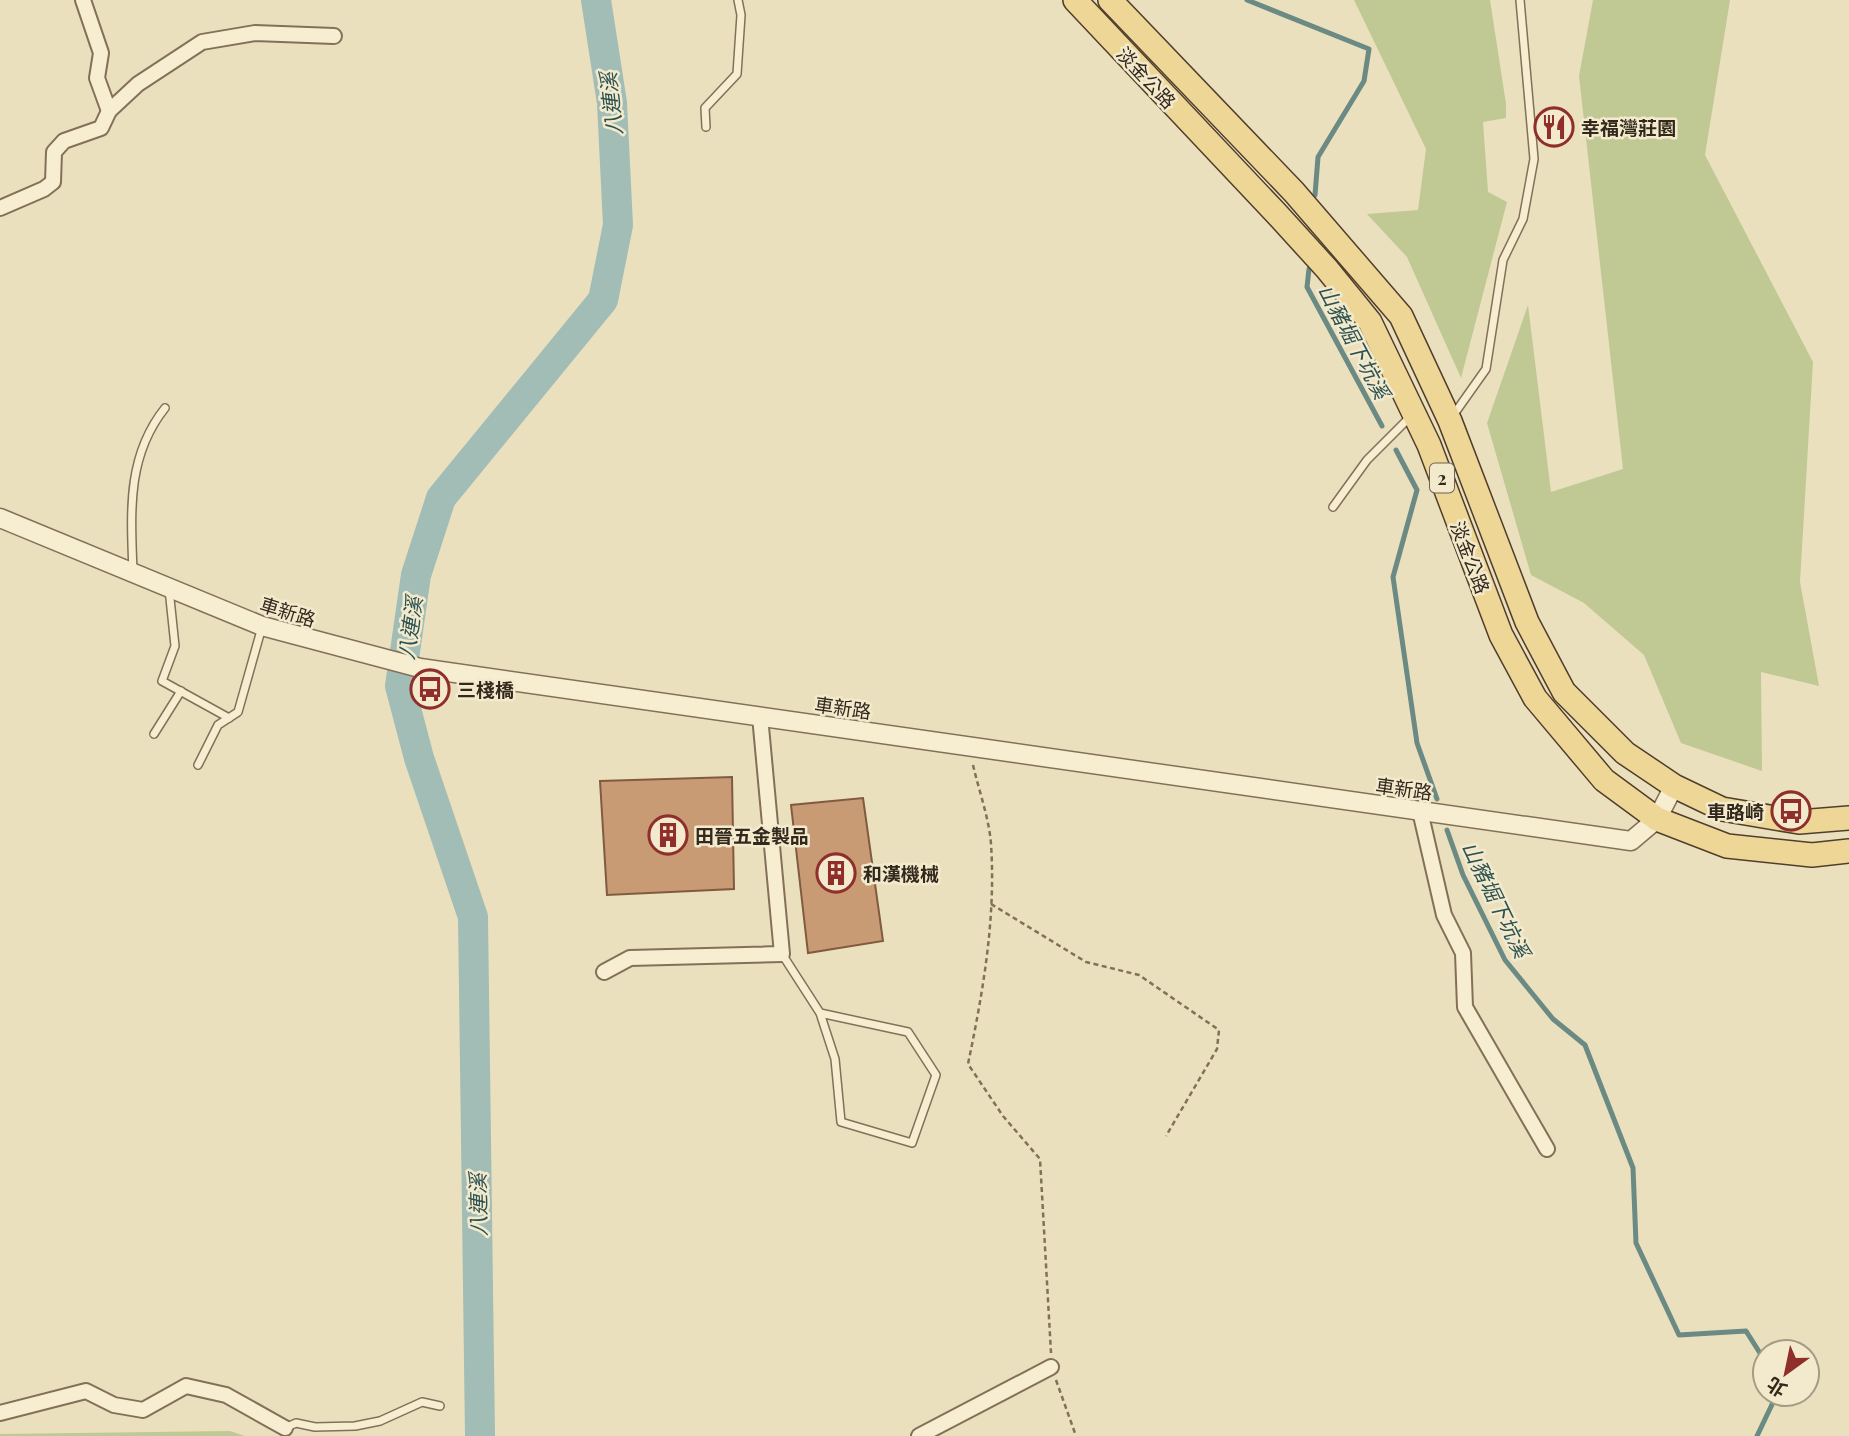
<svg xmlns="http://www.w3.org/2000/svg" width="1849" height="1436" font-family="'Playfair Display','Noto Sans TC',serif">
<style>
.green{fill:#c0c893}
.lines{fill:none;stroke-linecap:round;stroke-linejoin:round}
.stream{stroke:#6a8a83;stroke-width:5}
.river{stroke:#a1bdb6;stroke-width:30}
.building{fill:#c89b75;stroke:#815b3f;stroke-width:2}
.service-casing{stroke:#837058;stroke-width:10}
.minor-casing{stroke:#837058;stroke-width:18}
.tertiary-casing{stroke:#837058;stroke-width:21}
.primary-casing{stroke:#503e2c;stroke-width:26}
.path{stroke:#837058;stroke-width:2.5;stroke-dasharray:5 3.5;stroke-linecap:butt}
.service{stroke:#f7edd1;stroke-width:7}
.minor{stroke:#f7edd1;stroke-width:14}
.tertiary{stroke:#f7edd1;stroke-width:18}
.primary{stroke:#eed696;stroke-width:23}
.labels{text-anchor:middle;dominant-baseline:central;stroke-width:5;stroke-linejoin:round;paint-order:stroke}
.shield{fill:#f3eacd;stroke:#6d6251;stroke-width:2}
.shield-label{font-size:18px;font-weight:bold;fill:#33281c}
.street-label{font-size:19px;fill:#33281c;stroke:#f3eacd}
.poi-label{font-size:19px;font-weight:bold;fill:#33281c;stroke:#f3eacd;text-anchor:start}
.water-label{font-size:21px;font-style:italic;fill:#2c5251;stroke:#f3eacd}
</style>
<rect width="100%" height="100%" fill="#ebe0be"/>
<g class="green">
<path d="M1354,0H1490L1506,104V118L1483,122L1488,192L1507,202L1461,378L1407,257L1367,214L1418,210L1426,149Z"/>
<path d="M1593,0H1730L1705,155L1813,362L1800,582L1819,686L1761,672L1762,771L1681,743L1644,655L1584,603L1531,575L1487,423L1528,305L1551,492L1623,469L1579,76Z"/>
<path d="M230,1431L245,1436H0V1434Z"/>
</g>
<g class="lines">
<g class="stream">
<path d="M1247,0L1369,49L1364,81L1318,157L1315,195"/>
<path d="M1309,269L1307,287L1382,426"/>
<path d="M1396,450L1417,490L1393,577L1417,743L1437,799"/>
<path d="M1447,830L1463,875L1505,960L1553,1019L1585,1045L1633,1168L1636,1243L1679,1335L1746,1331L1765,1361"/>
<path d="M1757,1436L1777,1394"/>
</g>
<path class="river" d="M480,1436L473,917L419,758L400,686L416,575L441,498L603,300L618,225L612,103L596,0"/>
</g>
<g class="building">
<path d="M732,777L734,889L607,895L600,781Z"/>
<path d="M863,798L883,941L808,953L791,805Z"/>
</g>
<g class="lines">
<g class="service-casing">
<g id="service">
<path d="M706,127L705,108L737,74L741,15L738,0"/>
<path d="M1452,417L1486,369L1503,260L1523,219L1534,159L1520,0"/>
<path d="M1333,507L1367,460L1412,415"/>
<path d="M133,573C131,513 126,457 165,408"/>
<path d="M169,589L175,646L162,681L229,718"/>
<path d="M154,734L181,691"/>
<path d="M198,765L218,725L238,712L262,627"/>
<path d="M782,954L820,1013L835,1059L841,1122L912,1143L936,1075L908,1032L820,1013"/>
<path d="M285,1428L296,1423L315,1427L355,1426L380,1421L422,1402L440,1406"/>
</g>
</g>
<g class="minor-casing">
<g id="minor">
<path d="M83,0L101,53L97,78L109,111L138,84L202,42L255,33L334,36"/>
<path d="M0,208L44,189L53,182L54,152L64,141L101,128L109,111"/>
<path d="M1420,811L1444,915L1463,953L1465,1007L1547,1149"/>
<path d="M604,972L630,958L782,954L760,716"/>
<path d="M0,1413L86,1391L114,1405L143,1410L186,1386L226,1395L285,1428"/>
<path d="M919,1436L1051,1367"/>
</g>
</g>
<g class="tertiary-casing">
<path id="tertiary" d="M0,518L262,626L420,668L1631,841L1657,819L1674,786"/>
</g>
<g class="primary-casing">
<g id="primary">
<path d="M1075,0L1275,212L1327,269L1370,322L1429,445L1501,635L1535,698L1604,780L1657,819L1727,846L1812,855L1849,851"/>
<path d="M1110,0L1294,192L1401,316L1450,421L1527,622L1564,692L1625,753L1674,786L1722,809L1799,822L1849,818"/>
</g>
</g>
<g class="path">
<path d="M973,765C979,791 989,818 991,844C996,918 983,992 968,1064L1003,1116L1040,1159L1051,1353"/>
<path d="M991,904L1086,962L1139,975L1219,1030L1217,1049L1166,1136"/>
<path d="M1056,1380L1076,1436"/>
</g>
<use href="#service" class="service"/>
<use href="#minor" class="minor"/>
<use href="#tertiary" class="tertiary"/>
<use href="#primary" class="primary"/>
</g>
<defs>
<g id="restaurant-ring" transform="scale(2.0125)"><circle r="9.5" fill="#f3eacd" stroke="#8f2e2b" stroke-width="1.5"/><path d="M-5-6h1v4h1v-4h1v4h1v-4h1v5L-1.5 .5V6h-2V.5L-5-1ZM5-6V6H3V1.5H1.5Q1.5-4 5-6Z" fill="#8f2e2b"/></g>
<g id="bus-ring" transform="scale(2.0125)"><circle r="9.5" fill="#f3eacd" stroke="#8f2e2b" stroke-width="1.5"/><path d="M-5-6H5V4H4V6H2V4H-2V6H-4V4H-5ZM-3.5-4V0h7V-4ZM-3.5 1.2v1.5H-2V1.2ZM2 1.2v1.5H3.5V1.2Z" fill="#8f2e2b"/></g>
<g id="building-ring" transform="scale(2.0125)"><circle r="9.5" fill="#f3eacd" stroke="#8f2e2b" stroke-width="1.5"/><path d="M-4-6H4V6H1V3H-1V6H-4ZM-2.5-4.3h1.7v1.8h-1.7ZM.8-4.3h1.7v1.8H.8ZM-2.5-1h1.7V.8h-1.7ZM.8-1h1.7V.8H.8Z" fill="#8f2e2b"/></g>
</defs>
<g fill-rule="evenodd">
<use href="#restaurant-ring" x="1554" y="127"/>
<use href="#bus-ring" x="430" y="689"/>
<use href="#bus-ring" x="1791" y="811"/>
<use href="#building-ring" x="668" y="835"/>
<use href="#building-ring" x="836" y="873"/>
</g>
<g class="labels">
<rect class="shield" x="1430" y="463.5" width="24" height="29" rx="5"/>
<g class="shield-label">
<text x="1442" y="478">2</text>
</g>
<g class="street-label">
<text transform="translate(1147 77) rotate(47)">淡金公路</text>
<text transform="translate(1471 557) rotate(69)">淡金公路</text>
<text transform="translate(288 611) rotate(17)">車新路</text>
<text transform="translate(843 707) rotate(8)">車新路</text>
<text transform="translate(1404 788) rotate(8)">車新路</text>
</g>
<g class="poi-label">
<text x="1581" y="127">幸福灣莊園</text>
<text x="457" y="689">三棧橋</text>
<text x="1764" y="811" text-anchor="end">車路崎</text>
<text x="695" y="835">田晉五金製品</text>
<text x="863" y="873">和漢機械</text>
</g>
<g class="water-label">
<text transform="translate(610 104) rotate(-96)">八連溪</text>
<text transform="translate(1355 341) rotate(62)">山豬堀下坑溪</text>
<text transform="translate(409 628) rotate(-82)">八連溪</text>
<text transform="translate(1497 899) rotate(64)">山豬堀下坑溪</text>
<text transform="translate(477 1205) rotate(-91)">八連溪</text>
</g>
</g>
<g transform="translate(1786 1373) rotate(213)"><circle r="33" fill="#f3eacd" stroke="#a69c86" stroke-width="2"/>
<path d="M0-5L12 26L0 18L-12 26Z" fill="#8f2e2b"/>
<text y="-10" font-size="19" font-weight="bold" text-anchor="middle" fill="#33281c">北</text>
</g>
</svg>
